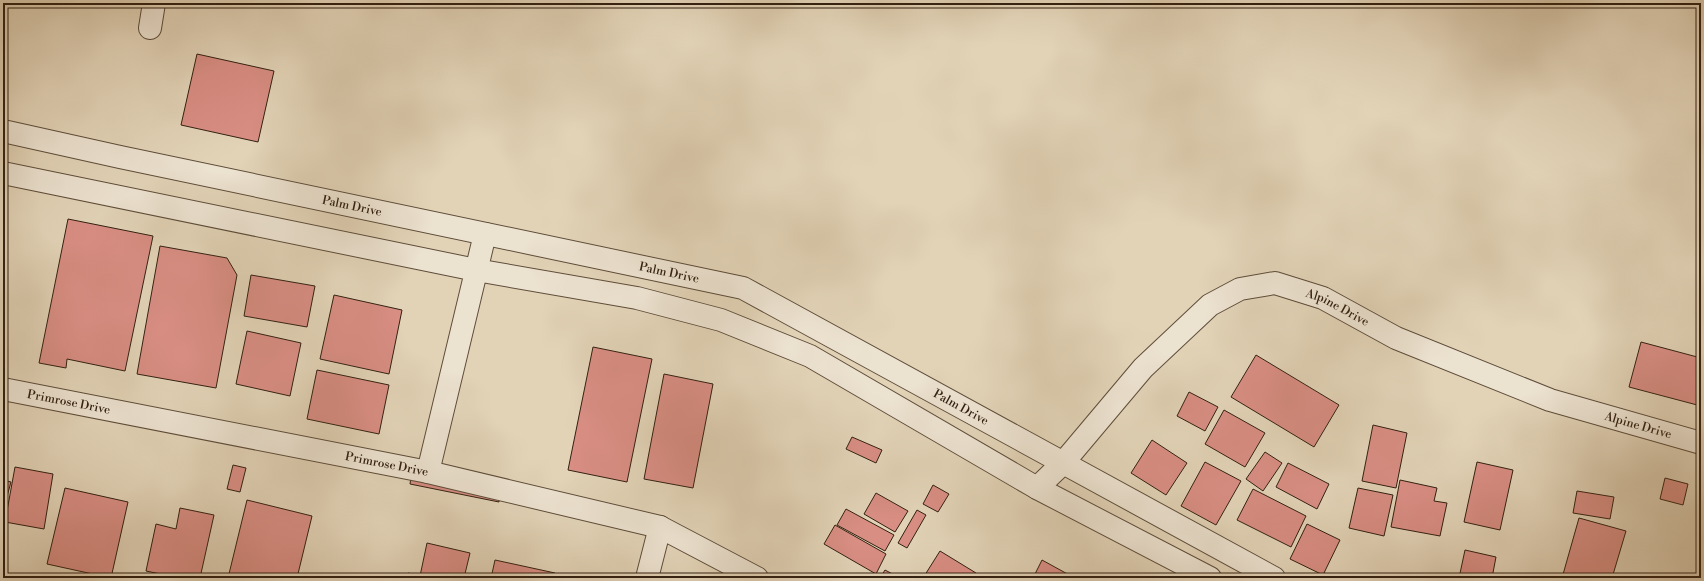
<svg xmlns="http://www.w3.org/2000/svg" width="1704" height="581" font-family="'Libre Bodoni',serif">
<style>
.building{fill:#d98e84;stroke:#322011}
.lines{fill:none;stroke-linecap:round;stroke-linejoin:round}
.minor-casing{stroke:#5e4d3a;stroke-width:24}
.minor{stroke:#ece2d0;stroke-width:22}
.labels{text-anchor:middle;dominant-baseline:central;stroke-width:3;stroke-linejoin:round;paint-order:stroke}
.street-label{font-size:12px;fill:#322011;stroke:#ece2d0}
</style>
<rect width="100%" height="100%" fill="#e2d3b7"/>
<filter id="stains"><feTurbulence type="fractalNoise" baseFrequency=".005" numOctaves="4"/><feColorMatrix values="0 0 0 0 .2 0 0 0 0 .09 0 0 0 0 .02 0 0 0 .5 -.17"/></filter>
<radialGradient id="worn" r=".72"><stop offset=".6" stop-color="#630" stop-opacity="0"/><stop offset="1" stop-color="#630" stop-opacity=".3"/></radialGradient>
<g class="building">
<path d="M197,54L274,71L258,142L181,125Z"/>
<path d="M68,219L153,236L125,371L67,359L66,368L39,363Z"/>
<path d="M160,246L227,258L237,275L216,388L137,374Z"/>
<path d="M251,275L315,286L307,327L244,316Z"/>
<path d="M334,295L402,310L389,374L320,359Z"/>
<path d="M247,331L301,343L290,396L236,384Z"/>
<path d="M1641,342L1701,358V406L1629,387Z"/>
<path d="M593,347L652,359L627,482L568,470Z"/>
<path d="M1256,355L1339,405L1314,447L1231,397Z"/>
<path d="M317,370L389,385L379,434L307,419Z"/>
<path d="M664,374L713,384L693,488L644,479Z"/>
<path d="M1189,392L1218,407L1205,431L1177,416Z"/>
<path d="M1224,410L1265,433L1245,467L1205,444Z"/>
<path d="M1373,425L1407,433L1396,488L1362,481Z"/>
<path d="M852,437L882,450L876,463L846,449Z"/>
<path d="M1152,440L1187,463L1166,495L1131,473Z"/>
<path d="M1265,452L1282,463L1263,491L1246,479Z"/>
<path d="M1205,462L1241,481L1216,525L1181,506Z"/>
<path d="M1477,462L1513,470L1500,530L1464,522Z"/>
<path d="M1288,463L1329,484L1317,509L1276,487Z"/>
<path d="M233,465L246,468L240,492L227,489Z"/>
<path d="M15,467L53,474L44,529L5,522Z"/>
<path d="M411,477L500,496L499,502L410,484Z"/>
<path d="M1665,478L1688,484L1683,505L1660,499Z"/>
<path d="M3,480L11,482L6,500L3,499Z"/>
<path d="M1400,480L1437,488L1434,501L1447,503L1440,536L1391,527Z"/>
<path d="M933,485L949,494L938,512L923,504Z"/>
<path d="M65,488L128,502L111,578L47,564Z"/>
<path d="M1358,488L1393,495L1384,536L1349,528Z"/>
<path d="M1253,489L1306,516L1291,547L1237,520Z"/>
<path d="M1577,491L1614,497L1610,519L1573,513Z"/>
<path d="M876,493L908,511L895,532L864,514Z"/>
<path d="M247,500L312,516L297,578H228Z"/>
<path d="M180,508L214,515L200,578H180L146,571L156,524L176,529Z"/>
<path d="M846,509L894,535L885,551L837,525Z"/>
<path d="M917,510L926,515L907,548L898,543Z"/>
<path d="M1579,518L1626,531L1612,578H1562Z"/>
<path d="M1307,524L1340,540L1323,575L1290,559Z"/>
<path d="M835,525L886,554L876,574L824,544Z"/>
<path d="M427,543L470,553L464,578H407L408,573L420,576Z"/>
<path d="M1465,550L1496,557L1492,578H1459Z"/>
<path d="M940,551L976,573L973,578H923Z"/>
<path d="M495,560L555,573L554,578H491Z"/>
<path d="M1042,560L1073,577V578H1033Z"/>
<path d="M885,570L900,578H880Z"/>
</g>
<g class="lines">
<g class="minor-casing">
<g id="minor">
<path d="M150,28L154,3"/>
<path id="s1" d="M3,131L120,157L743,288L1274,578"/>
<path d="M3,173L476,270L637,298L721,320L810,356L1037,488L1210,578"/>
<path id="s2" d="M3,389L428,472L660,527L757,578"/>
<path d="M428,472L485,234"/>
<path id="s3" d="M1037,488L1063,463L1143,368L1210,305L1240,289L1275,283L1323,298L1396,338L1550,400L1701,443"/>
<path d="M647,578L660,527"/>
</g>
</g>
<use href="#minor" class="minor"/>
</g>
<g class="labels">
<g class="street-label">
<text stroke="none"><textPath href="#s1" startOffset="357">Palm Drive</textPath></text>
<text stroke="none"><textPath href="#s1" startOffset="681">Palm Drive</textPath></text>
<text stroke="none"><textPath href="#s3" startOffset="389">Alpine Drive</textPath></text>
<text stroke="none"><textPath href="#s2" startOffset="67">Primrose Drive</textPath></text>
<text stroke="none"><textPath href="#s1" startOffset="1005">Palm Drive</textPath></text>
<text stroke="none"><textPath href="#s3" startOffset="713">Alpine Drive</textPath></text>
<text stroke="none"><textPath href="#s2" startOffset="391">Primrose Drive</textPath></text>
</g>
</g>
<rect width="1704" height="581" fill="none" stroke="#e2d3b7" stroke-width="16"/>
<rect x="4" y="4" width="1696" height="573" fill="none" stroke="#322011" stroke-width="2"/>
<rect x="8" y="8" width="1688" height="565" fill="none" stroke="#322011"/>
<rect width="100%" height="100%" filter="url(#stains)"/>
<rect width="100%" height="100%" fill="url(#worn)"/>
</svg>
